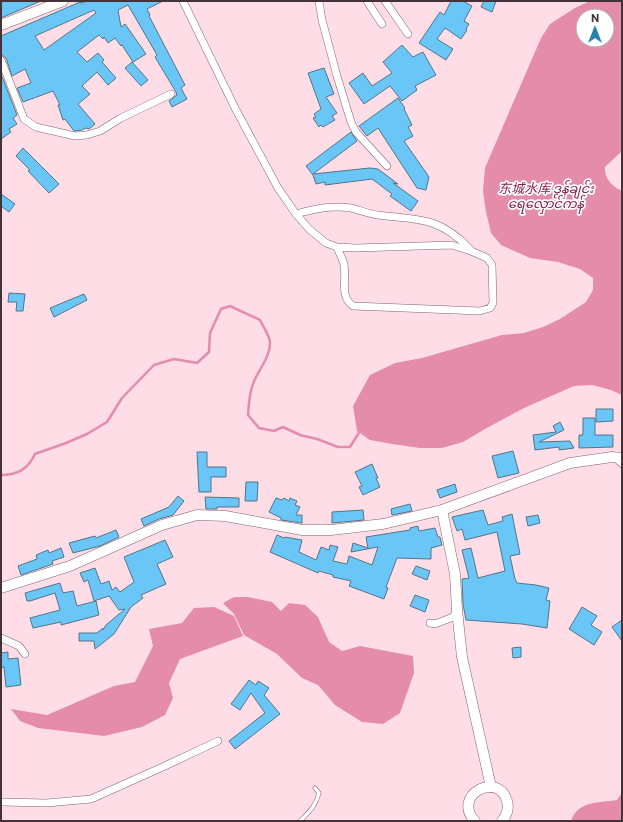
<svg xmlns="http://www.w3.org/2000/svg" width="623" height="822" font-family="Commissioner,'Noto Sans SC','Noto Sans Myanmar',sans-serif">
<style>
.water{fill:#e48caa;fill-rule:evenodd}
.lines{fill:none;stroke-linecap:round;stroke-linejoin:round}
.stream{stroke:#e48caa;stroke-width:2.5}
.building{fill:#69c6f7;stroke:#537588;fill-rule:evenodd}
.lane-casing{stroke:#86626e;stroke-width:4.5}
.street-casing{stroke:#86626e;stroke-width:8}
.secondary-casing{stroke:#86626e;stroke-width:11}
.lane{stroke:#fff;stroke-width:3.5}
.street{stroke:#fff;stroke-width:7}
.secondary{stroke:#fff;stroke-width:10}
.labels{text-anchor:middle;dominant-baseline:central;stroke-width:3.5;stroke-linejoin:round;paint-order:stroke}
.water-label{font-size:13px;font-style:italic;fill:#851e4c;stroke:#fff}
</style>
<rect width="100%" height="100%" fill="#fedde7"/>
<g class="water">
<path d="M590,1H622V151L605,167C604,178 612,187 622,191V395L611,390L592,385L574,386L524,408L485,429L463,442L442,448H420L392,444L370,440L357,431L353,406L370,375L395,363L422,358L502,335L524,333L543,327L560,319L586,302L593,290V278L580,269L558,262L530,258L501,245L491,233L486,212L483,191L485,168L541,38L550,24L575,8ZM583,16H607V40H583Z"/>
<path d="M234,597H248L272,602L281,611L289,603L305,605L318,617L329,642L342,651L360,646L413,656L414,673L400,713L383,724L362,722L335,705L318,685L302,678L277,654L244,635L234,614L223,603Z"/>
<path d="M214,607L234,616L243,636L180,659L169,683L173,698L165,715L142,727L104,736L38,728L20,721L11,709L47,715L114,686L135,682L153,646L149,629L182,623L194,608Z"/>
<path d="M622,793V821H571C578,800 600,803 617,800Z"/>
</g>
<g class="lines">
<path class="stream" d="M1,475C18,475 28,469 35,454L66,443L87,434L107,422L122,398L154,365L174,359L197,363L209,352L210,333L221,309L230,306L260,320C263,326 270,336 270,343C270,358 258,370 253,384C249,394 249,404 248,415L259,428L274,431L283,427L300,435L317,439L338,447H350L360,431"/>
</g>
<g class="building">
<path d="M1,1H41L1,18Z"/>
<path d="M88,1H163L147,9L150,15L149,16L185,85L181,88L187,99L172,107L169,101L177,95L176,92L155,57L157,55L128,5L118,10L121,27L125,24L146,54L133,62L122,45L121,46L115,38L108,43L104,37L103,39L99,35L77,52L87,62L98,53L104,60L102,62L116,78L108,85L97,72L82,86L90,94L78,104L95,124L89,129L86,128L82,130L74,131L65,119L63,120L58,105H60L53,91L23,102L17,88L31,83L25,69L12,76L6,58L1,54V36L80,2V3ZM94,10L96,13L44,50L35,36Z"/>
<path d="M451,1H463L472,6L464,21L469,24L466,29L467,30L461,39L445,28L437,39L453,49L446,60L419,43L440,12L444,15Z"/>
<path d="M484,1H496L492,12L481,7Z"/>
<path d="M402,45L413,57L423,52L436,75L415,86L417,90L402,101L390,86L364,104L349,83L363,73L372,86L392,73L383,62Z"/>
<path d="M132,62L148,80L141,86L125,68Z"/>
<path d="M324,68L334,94L326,97L337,113L332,116L335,120L323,127L321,125L319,127L313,118L316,117L314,114L321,109L308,73Z"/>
<path d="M1,74L17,115L13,118L17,124L9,129L11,132L1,139Z"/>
<path d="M398,98L405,108L404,109L412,125L408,127L413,136L404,141L429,177L426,190L417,188L378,128L367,136L359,126Z"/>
<path d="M351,132L357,141L313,174L370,168L378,169L398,184L393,183L418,201L411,211L390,196L392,194L372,179L325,185V182L316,184L313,175L306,166Z"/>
<path d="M23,148L59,184L49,193L28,171L30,170L16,156Z"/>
<path d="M1,194L15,204L9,212L1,206Z"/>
<path d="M9,293L25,294L23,311H16L17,302H8Z"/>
<path d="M84,294L87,300L54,317L50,308Z"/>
<path d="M596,409H613V421L596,422Z"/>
<path d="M583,418H595V435H613V447L579,448V435H583Z"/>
<path d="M560,422L564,430L539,442L570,441L574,448L559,450V447L535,450L533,435L556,432L553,426Z"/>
<path d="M513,451L519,473L498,478L492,456Z"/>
<path d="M197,452H207V467H226V477H211V492H199Z"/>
<path d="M372,464L378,478H376L380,487L363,495L359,487L362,486L355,472Z"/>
<path d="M246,482H258L257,501H245Z"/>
<path d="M455,484L457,492L440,498L437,490Z"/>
<path d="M178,496L184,501L173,515L159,519L144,526L141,519L169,507Z"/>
<path d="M205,497L239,498V507H217V509H206Z"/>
<path d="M276,498L282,500L284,498L289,501L290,498L297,501L295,505L300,507L296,515H302V523L281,520V518L269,512Z"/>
<path d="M410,504L412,511L392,515L391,509Z"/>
<path d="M363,510L364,520L332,523V512Z"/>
<path d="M483,510L488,525L503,521L502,517L512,514L520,554L510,556L515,579L517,583L536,585L549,588L546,600L550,601L547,628L522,624L466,620L463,604L462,579L469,578L462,550L471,548L478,578L505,571L497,532L465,540L462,529L457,531L452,517Z"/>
<path d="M538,515L540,523L528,526L526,517Z"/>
<path d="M418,526L419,531L435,528L438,537H440L442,545L431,548V559L397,558L386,587L388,588L384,599L349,586L351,581L333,577V575L319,571L318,573L270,552L277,535L284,538L285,537L302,540L299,552L316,560L321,547L329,550L330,545L338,547L333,561L347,564L349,556L372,565L378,547L351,552L353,543L368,548L366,537L410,530V528Z"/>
<path d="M116,530L119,537L100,546L73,553L69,543L95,536L96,538Z"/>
<path d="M165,540L173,557L157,564L166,584L141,595L143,598L131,607L114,634L95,649L94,641H79V633H97L103,628V630L106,625L125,609L119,610L109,596L94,601L88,580L84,582L80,573L95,568L101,584L109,581L112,590L116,587L120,592L134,582L124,557Z"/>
<path d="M61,548L64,557L52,561L53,564L21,575L18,566L37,559L36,555L48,550L49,553Z"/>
<path d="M416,566L430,571L427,580L412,574Z"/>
<path d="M60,583L63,593L73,591L77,606L96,601L99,615L61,625V622L33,628L30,618L60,610L55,593L30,601H27L25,593Z"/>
<path d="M415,595L429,600L425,612L410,606Z"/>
<path d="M582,607L597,616L591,625L602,632L594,645L569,629Z"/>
<path d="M622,620V641L612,627Z"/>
<path d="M521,647V657L513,658L512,648Z"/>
<path d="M8,652V659L18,658L21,685L6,687L4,667L1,668V653Z"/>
<path d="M249,680L256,685L258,681L269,688L264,695L280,714L235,749L229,741L265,713L251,693L240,710L231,704Z"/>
</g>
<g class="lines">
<g class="lane-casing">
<g id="lane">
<path d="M614,459L622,466"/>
<path d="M300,821C309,812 316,806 319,793L315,788"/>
</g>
</g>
<g class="street-casing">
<g id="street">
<path d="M183,1L235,108L278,188L296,214L309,229L326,243L337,247L356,248L452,245L471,251L487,258L492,265L493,303L490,308L480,311L353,306C339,296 347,279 344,265C343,259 339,253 337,247"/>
<path d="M319,1L322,20L337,76L351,122L356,132L387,166"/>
<path d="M367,1L382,24"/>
<path d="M385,1L408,34"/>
<path d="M1,60L24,119L36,127L75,136L87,135L100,131L121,118L171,94"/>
<path d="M296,214C314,209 331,205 351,208C360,210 368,214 378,215C419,220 438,216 470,249"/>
<path d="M430,623L435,624L453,617L457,610"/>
<path d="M1,638L19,646L25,654"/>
<path d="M1,802L47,803L91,799L167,765L218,741"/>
</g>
</g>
<g class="secondary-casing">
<g id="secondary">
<path d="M1,25L63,1"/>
<path d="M442,510L455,574L457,610L462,657L491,787"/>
<path d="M1,588L70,566L162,525L197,515L225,516L302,530H331L383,524L442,510L570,463L612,457L622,458"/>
<path d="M475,821C451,796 498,770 507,801C509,808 507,815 502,821"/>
</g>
</g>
<use href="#lane" class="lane"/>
<use href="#street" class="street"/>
<use href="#secondary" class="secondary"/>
</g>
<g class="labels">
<g class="water-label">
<text x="546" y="188">东城水库 ဒွန်ချင်း<tspan x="546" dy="15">ရေလှောင်ကန်</tspan></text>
</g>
</g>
<rect width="623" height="822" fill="none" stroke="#433338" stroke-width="4"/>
<g transform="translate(595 28)"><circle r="19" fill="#ffffff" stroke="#b4adaf"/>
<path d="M0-3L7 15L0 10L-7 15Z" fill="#2483af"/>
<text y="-6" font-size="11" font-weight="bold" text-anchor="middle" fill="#433338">N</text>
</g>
</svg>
